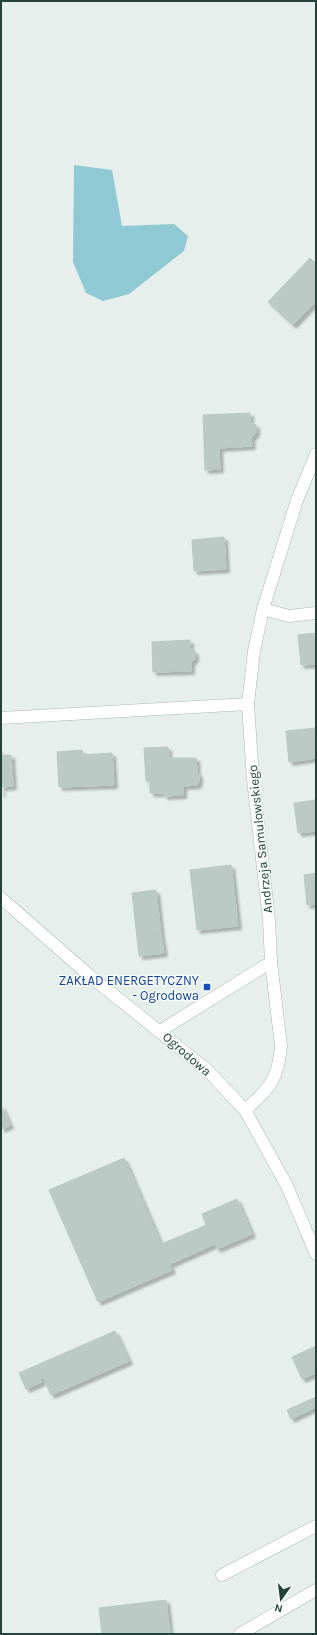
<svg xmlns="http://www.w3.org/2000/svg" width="317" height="1635" font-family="Karla,sans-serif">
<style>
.water{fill:#8ec9d4}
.building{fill:#bbcac4;stroke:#b8c9c2;filter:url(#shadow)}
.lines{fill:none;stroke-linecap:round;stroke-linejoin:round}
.minor-casing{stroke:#a8b8b2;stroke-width:13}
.minor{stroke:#fff;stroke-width:12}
.transit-dot{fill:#1a4fb4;stroke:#f7fbf9;stroke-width:1.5}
.labels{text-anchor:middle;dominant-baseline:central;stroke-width:3;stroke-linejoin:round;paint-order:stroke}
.street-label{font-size:13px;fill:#24423a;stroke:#f7fbf9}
.transit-label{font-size:13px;fill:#164399;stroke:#f7fbf9;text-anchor:end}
</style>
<defs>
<filter id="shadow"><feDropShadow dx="3.5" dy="3.5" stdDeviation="1" flood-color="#0004"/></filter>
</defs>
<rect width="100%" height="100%" fill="#e6efeb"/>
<path class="water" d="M74,165L112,170L122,226L174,224L188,236L184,251L129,294L103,301L86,293L73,262Z"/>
<g class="building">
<path d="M310,258L316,264V301L293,325L268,302Z"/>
<path d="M250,413V422L256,425V433L251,438L252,446L219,448L220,469L205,470L203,415Z"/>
<path d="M224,537L226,569L194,571L192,540Z"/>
<path d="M316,633V664L301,665L298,635Z"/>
<path d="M190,640V648L195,652V658L191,663V671L153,672L152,642Z"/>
<path d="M316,728V758L289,762L286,731Z"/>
<path d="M168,747L169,758H196L197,772L199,775V781L197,785L183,786V795L164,796V793H150V782L146,781L144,748Z"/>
<path d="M82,750V755L112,753L114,785L59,787L57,752Z"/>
<path d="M1,751H2V756L11,755L13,786L1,787V794Z"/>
<path d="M316,800V831L298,833L294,803Z"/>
<path d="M231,865L238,926L197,930L190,870Z"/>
<path d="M316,873V904L307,905L304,875Z"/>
<path d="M156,890L161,935L137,938L132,893Z"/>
<path d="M161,935L164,953L139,956L137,938Z"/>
<path d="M1,1105L10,1125L1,1129Z"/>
<path d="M124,1158L172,1270L98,1302L49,1190Z"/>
<path d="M237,1199L252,1234L217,1249L215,1244L204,1249L195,1230L206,1225L202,1214Z"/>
<path d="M195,1230L204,1249L170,1264L161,1244Z"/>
<path d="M115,1331L129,1361L51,1395L43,1377L41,1379L42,1382L26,1389L19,1373Z"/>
<path d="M316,1346V1373L302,1379L292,1357Z"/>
<path d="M316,1397V1407L291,1419L287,1410Z"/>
<path d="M166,1600L170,1634H102L99,1608Z"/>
</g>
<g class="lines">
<g class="minor-casing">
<g id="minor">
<path d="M263,609L289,616L316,613"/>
<path d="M1,718L248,704"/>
<path d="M1,898L90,976L206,1069L245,1110L287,1186L316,1254"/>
<path d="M160,1031L271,962"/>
<path d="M245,1110C270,1088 278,1080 281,1046L271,962L269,920L253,779L248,704L254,651L263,609L297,500L316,454"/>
<path d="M222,1575L316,1526"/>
<path d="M240,1634L316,1590"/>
</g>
</g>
<use href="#minor" class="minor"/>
</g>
<rect class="transit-dot" x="203" y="983" width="8" height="8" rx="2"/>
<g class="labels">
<g class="street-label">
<text transform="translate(260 839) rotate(-96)">Andrzeja Samulowskiego</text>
<text transform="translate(187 1054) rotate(41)">Ogrodowa</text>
</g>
<g class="transit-label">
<text x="199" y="980">ZAKŁAD ENERGETYCZNY<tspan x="199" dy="15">- Ogrodowa</tspan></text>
</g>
</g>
<rect width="317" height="1635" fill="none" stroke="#24423a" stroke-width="4"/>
<g transform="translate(281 1599) rotate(194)" stroke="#f7fbf9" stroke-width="3" paint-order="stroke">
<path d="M0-3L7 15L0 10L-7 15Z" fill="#24423a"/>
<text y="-6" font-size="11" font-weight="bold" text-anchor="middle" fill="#24423a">N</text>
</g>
</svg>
